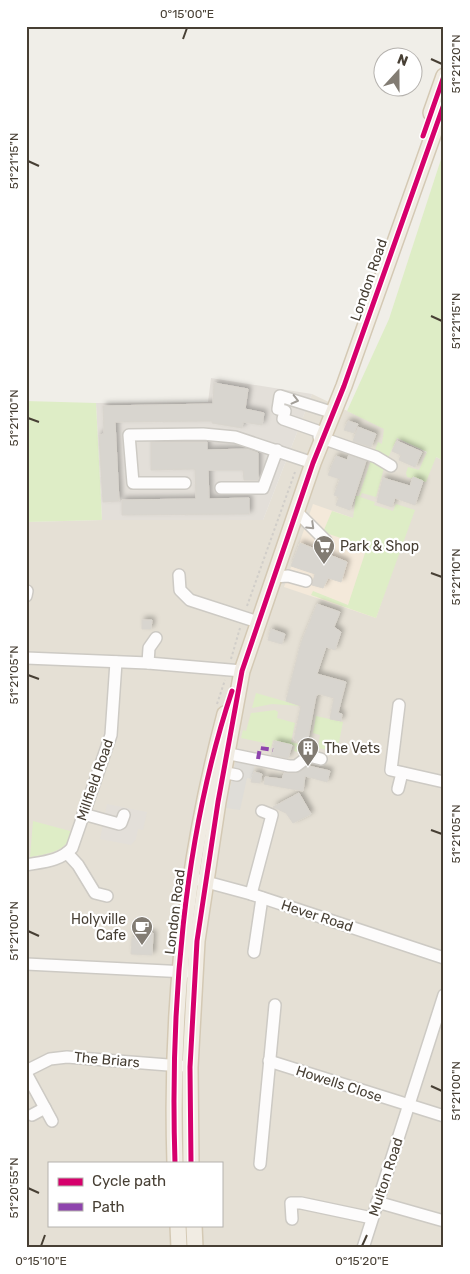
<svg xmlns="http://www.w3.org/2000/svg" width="470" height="1274" font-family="Rubik,sans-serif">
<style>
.residential{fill:#e5e0d5;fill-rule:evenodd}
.commercial{fill:#f4e9da}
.industrial{fill:#e3dfd9}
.green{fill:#deedc6}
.parking{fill:#dfddd8}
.building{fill:#d8d5cf;stroke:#d9d5ce;filter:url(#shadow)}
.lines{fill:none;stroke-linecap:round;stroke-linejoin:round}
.minor-casing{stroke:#cdcac4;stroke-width:14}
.major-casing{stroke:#d4c9b4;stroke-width:18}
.path{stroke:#d1cec9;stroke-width:2;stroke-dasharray:2.5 2.5;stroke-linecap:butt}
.minor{stroke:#fdfcfc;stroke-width:11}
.major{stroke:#f1ece3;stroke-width:15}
.quiet{stroke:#8e44ad;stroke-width:4;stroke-dasharray:8 4;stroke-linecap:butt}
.cycleway-casing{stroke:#fff;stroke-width:8}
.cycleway{stroke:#d6006c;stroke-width:5}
.oneway{stroke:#a29e98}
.ticks{fill:none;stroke:#473f34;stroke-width:2}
.labels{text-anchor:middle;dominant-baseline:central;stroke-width:4.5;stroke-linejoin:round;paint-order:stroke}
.street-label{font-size:14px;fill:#473f34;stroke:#fff}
.poi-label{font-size:14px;fill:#473f34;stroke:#fff;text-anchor:start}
.neatline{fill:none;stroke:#473f34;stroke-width:2}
.ticks-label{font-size:12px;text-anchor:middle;fill:#473f34}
</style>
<defs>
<filter id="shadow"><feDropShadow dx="3" dy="-3" stdDeviation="2.5" flood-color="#0004"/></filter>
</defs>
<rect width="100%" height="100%" fill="#f0eee8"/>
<path class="residential" d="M312,394L398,435L397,438L444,461V1248H26V522L103,520H263ZM49,1163H221V1225H49Z"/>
<path class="commercial" d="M313,504L404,536L376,618L284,587Z"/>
<g class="industrial">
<path d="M211,378L312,394L263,520H102L96,403L208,402Z"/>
<path d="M107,804L147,812L143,830L138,829L136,839L131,845L100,839Z"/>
</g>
<g class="green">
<path d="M444,150V461L436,457L426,482L407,477L406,473L408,467L419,470L427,452L397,438L388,458L370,450H375L378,442L382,444L384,429L347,411L389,319Z"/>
<path d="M26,401L96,403L102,520L26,522Z"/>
<path d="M371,460L384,468L376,497L362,493L360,497L375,502L374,505L393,511L396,504L415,510L376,618L311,595L313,591L348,605L367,547L323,532L332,511L353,518L356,496H359Z"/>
<path d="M256,693L301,706L272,704L252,708Z"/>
<path d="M275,710L278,712L277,718L295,723L291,742L303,745L301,753L294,751L295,746L273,740L271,748L265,747V743L241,738L243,730L246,731L251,713Z"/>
<path d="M316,716L343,722L337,752L318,748L320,735L313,733Z"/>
<path d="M33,821L70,831C71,852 45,854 30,857Z"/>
</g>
<path class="parking" d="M236,759L255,764L252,779L247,778L240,810L226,808Z"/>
<g class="building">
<path d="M214,383L248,389L245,409L264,413L262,425L243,422L242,428L212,423V421L115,422L119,501L103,502L99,435L104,434L103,406L213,404Z"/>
<path d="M348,421L358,424L354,433L344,430Z"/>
<path d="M358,427L376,434L371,447L353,441Z"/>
<path d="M397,441L422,452L415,467L399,460L401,455L392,451Z"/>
<path d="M151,442H207V450L248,449L258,453V480H244L243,470H208L209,499L249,498V514L122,515V500L196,499L195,469L151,470Z"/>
<path d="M349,455L366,461L350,510L336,505L339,497L334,495L340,479L328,475L336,456L347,460Z"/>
<path d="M413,477L423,481L415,505L395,498L392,507L377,502L383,478L410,486Z"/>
<path d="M300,543L347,562L341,582L328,578L323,588L312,585L315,574L291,566Z"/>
<path d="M317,604L340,612L334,627L341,632L335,650L326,647L317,674L346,682L338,713L342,714L341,721L330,719L334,698L319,694L316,696L307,744L294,740L301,706L286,701L301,643Z"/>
<path d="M142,620H152L151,629H142Z"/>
<path d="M271,629L285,634L282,644L268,640Z"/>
<path d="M275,741L292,745L288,758L271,755Z"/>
<path d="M309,766L330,771L327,782L305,776L303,791L264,784L265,777L282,779L284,773H297Z"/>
<path d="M254,772L262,774L260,783L251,782Z"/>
<path d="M299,793L311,814L293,823L286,813L273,807Z"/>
<path d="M142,933H153L152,955L131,954L132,938H142Z"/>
</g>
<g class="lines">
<g class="minor-casing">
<g id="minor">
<path d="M326,434L283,419L285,411L278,409L280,396L334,413"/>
<path d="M319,437L376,457L391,466"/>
<path d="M185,483H133L129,435L203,434L235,437L313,463"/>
<path d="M221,488H263L277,450"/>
<path d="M296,511L326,541"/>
<path d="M179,575L180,590L190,600L258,622"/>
<path d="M273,577L288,576L306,581"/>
<path d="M26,596L27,591"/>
<path d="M26,658L148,663L242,671"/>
<path d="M148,663L149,648L156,638"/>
<path d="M399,705L391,770L444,782"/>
<path d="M220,752L289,766H296L309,756L321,759"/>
<path d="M217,771L237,775"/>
<path d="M398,789L402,773"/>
<path d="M83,814L119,824L121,823L124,815"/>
<path d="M67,853L78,865L95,893L107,896"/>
<path d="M26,865C42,862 61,861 72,848L111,735L116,662"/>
<path d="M199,880L251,894L444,958"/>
<path d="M251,894L272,815L262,811"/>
<path d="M254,952L262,898"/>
<path d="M26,964L187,972"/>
<path d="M269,1061L444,1116"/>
<path d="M26,1071L50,1059L67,1057L181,1066"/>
<path d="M26,1073L52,1121"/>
<path d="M32,1115L45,1108"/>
<path d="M260,1164L275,1005"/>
<path d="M377,1202L444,1221"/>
<path d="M292,1219L291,1203H301L372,1218"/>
<path d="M363,1248L444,995"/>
</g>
</g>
<g class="major-casing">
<g id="major">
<path d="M431,113L444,76"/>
<path d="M175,1163C170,1011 186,861 225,714"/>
<path d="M191,1163L190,1067L197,941L218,802L242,671L313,463L344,386L444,104"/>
<path d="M178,1225L179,1248"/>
<path d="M194,1225L195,1248"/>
</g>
</g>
<g class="path">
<path d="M247,606L295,472"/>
<path d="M231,659L240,628"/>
<path d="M217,704L225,680"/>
</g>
<use href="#minor" class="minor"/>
<use href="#major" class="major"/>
<path class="quiet" d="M258,759L260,748L273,750"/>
<g class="cycleway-casing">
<g id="cycleway">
<path d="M423,136L444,76"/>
<path d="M175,1163C170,1009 183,838 232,691"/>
<path d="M191,1163L190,1067L197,941L218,802L242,671L313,463L344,386L444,104"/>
</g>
</g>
<use href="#cycleway" class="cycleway"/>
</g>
<defs><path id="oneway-chevron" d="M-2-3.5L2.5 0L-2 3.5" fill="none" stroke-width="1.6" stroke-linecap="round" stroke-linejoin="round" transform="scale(1.25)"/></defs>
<g class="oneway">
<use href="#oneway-chevron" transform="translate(295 400) rotate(14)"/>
<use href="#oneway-chevron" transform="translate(311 526) rotate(44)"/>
</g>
<path class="ticks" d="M183,39L187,28M431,59L442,64M28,161L39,166M431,316L442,321M28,418L39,422M431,573L442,577M28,675L39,679M431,830L442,834M28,931L39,936M431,1086L442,1091M28,1188L39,1193M41,1246L45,1235M362,1246L367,1235"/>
<defs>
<g id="supermarket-pin" transform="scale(1.125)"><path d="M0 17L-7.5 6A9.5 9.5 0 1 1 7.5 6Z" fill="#827c73" stroke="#fff"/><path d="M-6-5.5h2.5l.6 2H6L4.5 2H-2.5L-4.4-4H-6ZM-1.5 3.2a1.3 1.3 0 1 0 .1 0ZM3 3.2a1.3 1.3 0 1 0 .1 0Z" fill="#fff"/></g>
<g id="building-pin" transform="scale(1.125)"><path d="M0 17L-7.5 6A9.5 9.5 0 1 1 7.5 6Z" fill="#827c73" stroke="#fff"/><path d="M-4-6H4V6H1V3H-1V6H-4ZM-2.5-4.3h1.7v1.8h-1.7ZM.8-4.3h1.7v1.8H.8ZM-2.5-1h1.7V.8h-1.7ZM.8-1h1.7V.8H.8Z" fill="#fff"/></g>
<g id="cafe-pin" transform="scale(1.125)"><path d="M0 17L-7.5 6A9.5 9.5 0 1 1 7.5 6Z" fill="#827c73" stroke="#fff"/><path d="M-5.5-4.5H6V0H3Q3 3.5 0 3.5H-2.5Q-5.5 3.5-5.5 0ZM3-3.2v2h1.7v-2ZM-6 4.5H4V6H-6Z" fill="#fff"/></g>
</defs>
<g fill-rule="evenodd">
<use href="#supermarket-pin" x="324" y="546"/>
<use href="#building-pin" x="308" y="748"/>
<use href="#cafe-pin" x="142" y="927"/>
</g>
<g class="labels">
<g class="street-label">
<text transform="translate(369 280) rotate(-71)">London Road</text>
<text transform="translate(95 780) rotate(-71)">Millfield Road</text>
<text transform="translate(175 912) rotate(-83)">London Road</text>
<text transform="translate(317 916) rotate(18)">Hever Road</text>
<text transform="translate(107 1060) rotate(5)">The Briars</text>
<text transform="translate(339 1084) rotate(18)">Howells Close</text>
<text transform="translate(386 1177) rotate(-72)">Multon Road</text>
</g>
<g class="poi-label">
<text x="340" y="546">Park &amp; Shop</text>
<text x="324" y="748">The Vets</text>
<text x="126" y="919" text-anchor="end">Holyville<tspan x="126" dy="16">Cafe</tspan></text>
</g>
</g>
<rect width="470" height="1274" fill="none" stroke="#ffffff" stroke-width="55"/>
<rect x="48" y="1162" width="175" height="65" fill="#ffffff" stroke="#b5b2ae"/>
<rect x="58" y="1178" width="25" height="8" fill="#d6006c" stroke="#b5b2ae"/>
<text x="92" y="1186" font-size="15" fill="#473f34">Cycle path</text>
<rect x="58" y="1203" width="25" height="8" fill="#8e44ad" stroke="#b5b2ae"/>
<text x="92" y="1212" font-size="15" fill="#473f34">Path</text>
<g transform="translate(398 72) rotate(21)"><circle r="24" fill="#ffffff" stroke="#b5b2ae"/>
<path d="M0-4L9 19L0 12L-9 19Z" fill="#827c73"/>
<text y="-8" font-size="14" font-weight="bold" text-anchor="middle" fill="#473f34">N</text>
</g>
<rect x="28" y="28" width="414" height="1218" class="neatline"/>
<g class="ticks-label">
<text x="187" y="18">0°15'00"E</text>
<text transform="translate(456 64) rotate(-90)" y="4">51°21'20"N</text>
<text transform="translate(14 161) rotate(-90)" y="4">51°21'15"N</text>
<text transform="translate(456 321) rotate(-90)" y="4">51°21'15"N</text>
<text transform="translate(14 418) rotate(-90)" y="4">51°21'10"N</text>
<text transform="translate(456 577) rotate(-90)" y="4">51°21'10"N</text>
<text transform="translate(14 675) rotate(-90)" y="4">51°21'05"N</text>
<text transform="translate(456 834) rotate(-90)" y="4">51°21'05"N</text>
<text transform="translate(14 931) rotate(-90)" y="4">51°21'00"N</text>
<text transform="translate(456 1091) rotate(-90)" y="4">51°21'00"N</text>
<text transform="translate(14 1188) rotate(-90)" y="4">51°20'55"N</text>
<text x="41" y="1265">0°15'10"E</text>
<text x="362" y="1265">0°15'20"E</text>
</g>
</svg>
